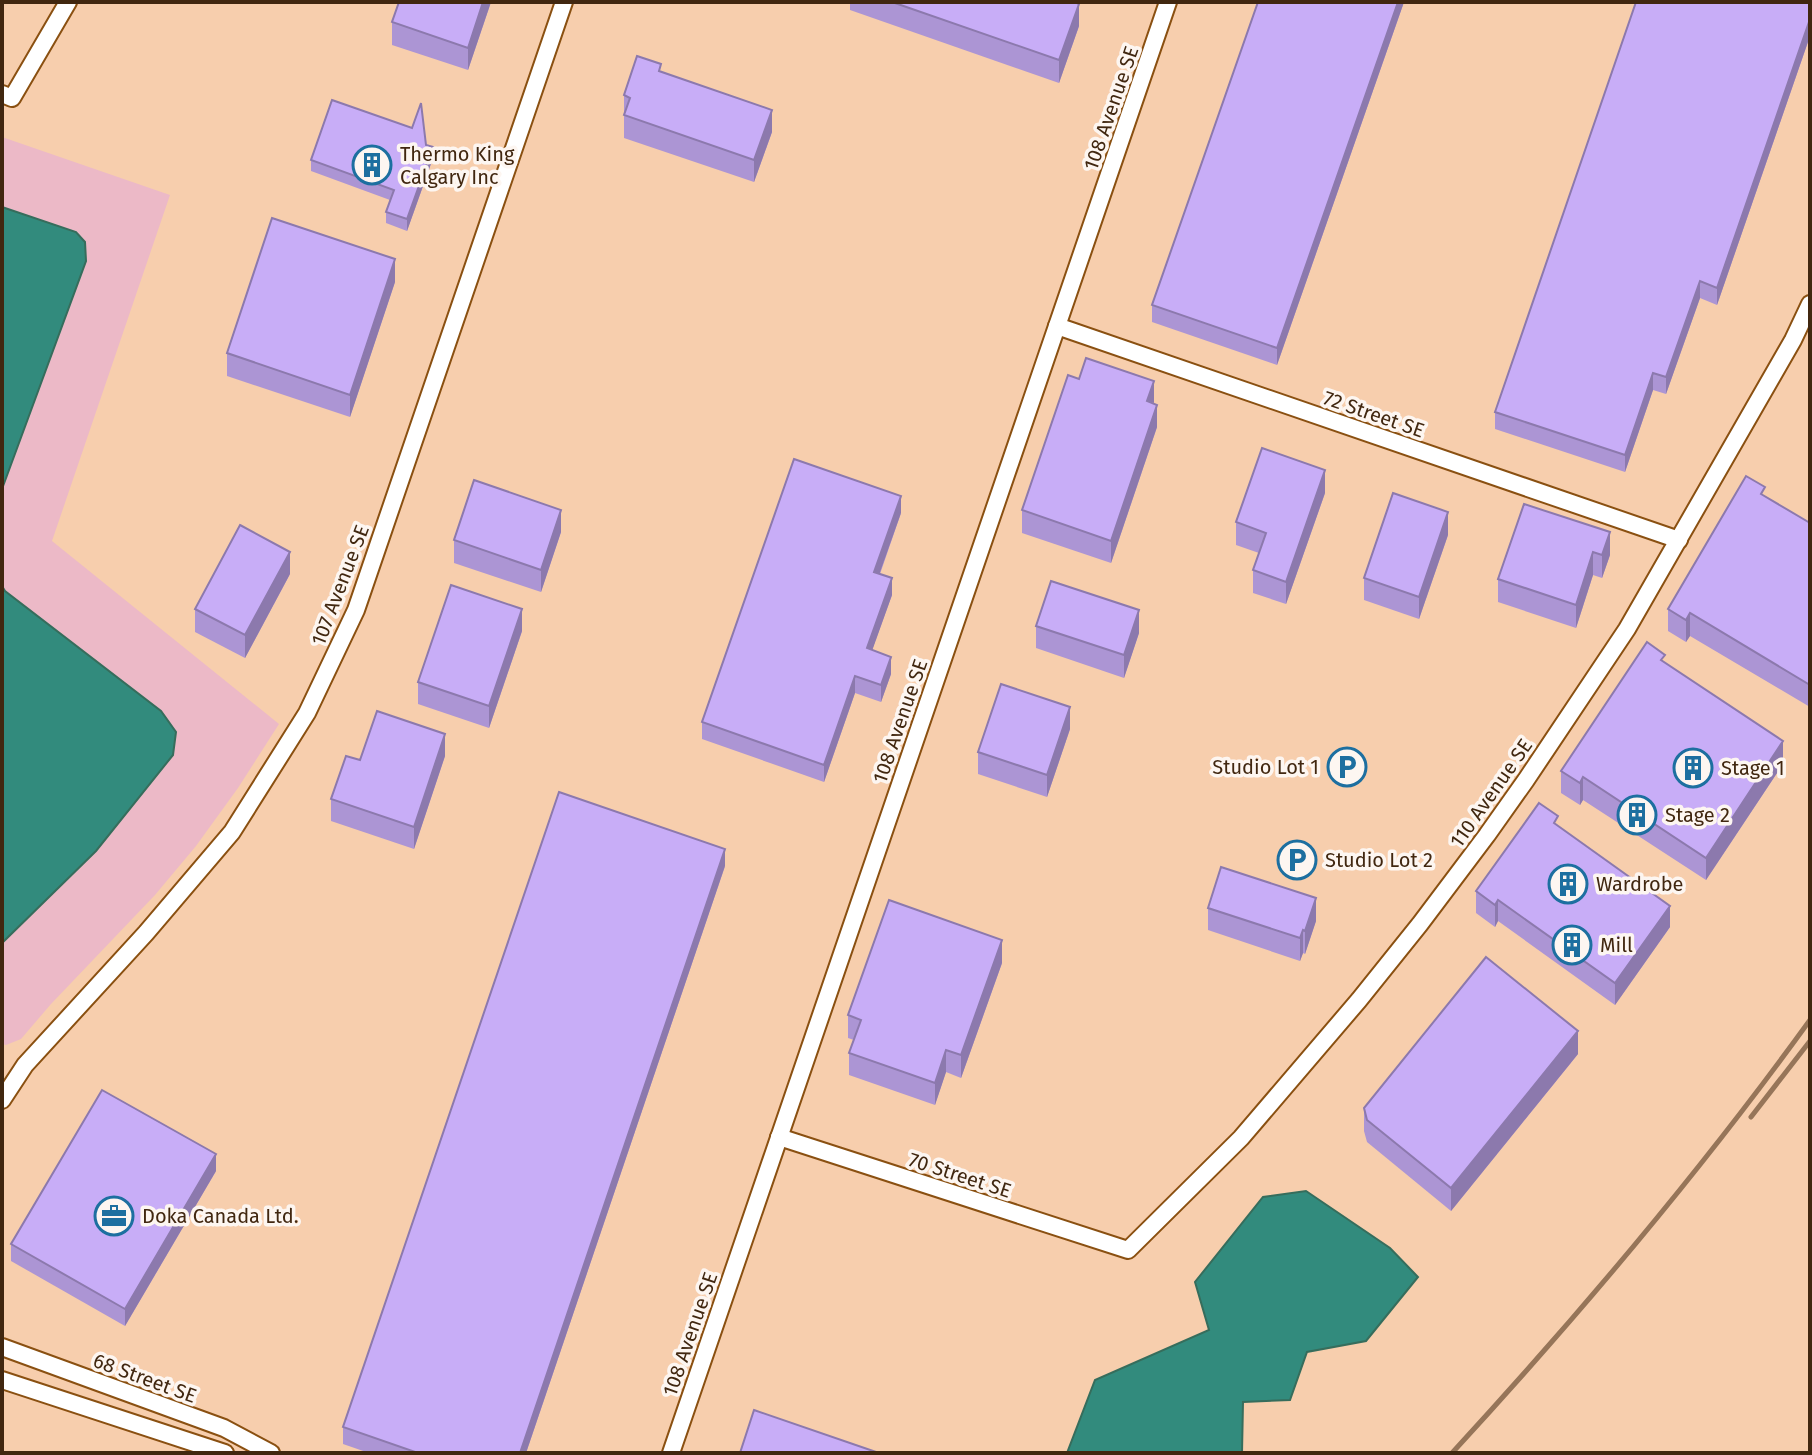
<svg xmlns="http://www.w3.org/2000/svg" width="1812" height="1455" font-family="'Fira Sans',sans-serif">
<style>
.green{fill:#ecb9c7}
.water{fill:#328b7d;stroke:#366d5c;stroke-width:2}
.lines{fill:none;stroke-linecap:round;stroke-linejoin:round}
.minor-casing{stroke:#8a5011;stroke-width:20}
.minor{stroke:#fff;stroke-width:16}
.rail{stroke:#967559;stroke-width:5}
.wall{fill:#ac95d4}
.shaded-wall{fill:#8c79ad}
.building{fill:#c8adf7;stroke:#8c79ad;stroke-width:2}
.labels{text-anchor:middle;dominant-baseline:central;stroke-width:7;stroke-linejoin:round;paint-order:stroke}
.street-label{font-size:20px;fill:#412710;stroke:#fdf6f1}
.poi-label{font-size:20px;fill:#412710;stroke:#fdf6f1;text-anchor:start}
</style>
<rect width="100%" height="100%" fill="#f7cead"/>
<path class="green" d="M2,137L170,195L52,541L279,724L238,788L196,846L155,895L51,1004L21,1039L6,1045L2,1044Z"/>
<g class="water">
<path d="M2,207L76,232L85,242L86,261L2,489Z"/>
<path d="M2,586L5,591L161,711L176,732L173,755L96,851L2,943Z"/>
<path d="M1306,1191L1390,1248L1418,1277L1366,1341L1307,1352L1290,1400L1243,1402L1242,1453H1067L1095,1380L1209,1330L1195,1282L1263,1197Z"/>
</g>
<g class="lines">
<g class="minor-casing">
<g id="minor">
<path d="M2,94L12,98L68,2"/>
<path d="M1057,326L1679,540"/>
<path d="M2,1100L25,1065L146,933L232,832L307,713L356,610L564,2"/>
<path d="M779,1137L1128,1250L1241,1138L1359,1000L1420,924L1487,835L1526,780L1627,629L1793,340L1810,304"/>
<path d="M2,1347L224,1428L271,1453"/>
<path d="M2,1380L225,1453"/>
<path d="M671,1453L1168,2"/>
</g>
</g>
<use href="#minor" class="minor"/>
<g class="rail">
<path d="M1751,1117L1810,1041"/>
<path d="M1452,1453C1579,1315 1700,1172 1810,1020"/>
</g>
</g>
<g class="wall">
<path d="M399,2H491L468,70L392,45V22Z"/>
<path d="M850,2H1075L1079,26L1059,83L850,10Z"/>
<path d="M1404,2L1277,365L1152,322V305Z"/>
<path d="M1810,2V36L1717,305L1700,298L1666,394L1653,390L1625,472L1495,429V412Z"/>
<path d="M661,72L772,132L754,182L624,138V95Z"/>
<path d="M426,145L433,158L407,231L386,223V212L390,200L311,171V160Z"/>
<path d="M395,282L350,417L227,376V353Z"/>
<path d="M1154,404L1157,427L1111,563L1022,533V510Z"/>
<path d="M1325,493L1286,604L1253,593V570L1259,553L1236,545V522Z"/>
<path d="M1765,496L1810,523V707L1690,636L1686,642L1668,631V609Z"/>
<path d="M1524,504L1610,555L1602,578L1593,575L1576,628L1498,602V579Z"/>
<path d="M901,513L880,574L892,595L872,650L891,674L881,702L855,693L824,782L702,739V722Z"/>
<path d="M561,532L541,592L454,563V540Z"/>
<path d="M1448,535L1419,619L1364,600V578Z"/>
<path d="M290,574L245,658L195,632V609Z"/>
<path d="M1036,626L1139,633L1124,678L1036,648Z"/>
<path d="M522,631L489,728L418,704V682Z"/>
<path d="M1665,663L1783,764L1706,880L1583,800L1580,805L1561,793V771Z"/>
<path d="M1070,729L1047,797L978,774V752Z"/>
<path d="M445,756L414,849L331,821V799L360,760Z"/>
<path d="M1558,826L1670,927L1615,1005L1498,921L1495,927L1476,913V891Z"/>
<path d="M725,866L526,1453H369L343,1444V1427Z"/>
<path d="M1208,908L1316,921L1305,954L1303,953L1300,961L1208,930Z"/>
<path d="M1002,963L961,1078L946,1072L935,1105L849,1075V1053L854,1040L848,1038V1015Z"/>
<path d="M1578,1054L1451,1211L1367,1142L1364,1131V1108Z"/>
<path d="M216,1171L125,1326L11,1261V1244Z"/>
</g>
<g class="shaded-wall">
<path d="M483,2H491L468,70V48Z"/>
<path d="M1398,2H1404L1277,365V348Z"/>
<path d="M1079,4V26L1059,83V60Z"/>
<path d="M1810,19V36L1717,305V288Z"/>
<path d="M772,110V132L754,182V160Z"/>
<path d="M433,147V158L407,231V219Z"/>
<path d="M395,259V282L350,417V395Z"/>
<path d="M1700,281V298L1666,394V377Z"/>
<path d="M1653,373V390L1625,472V455Z"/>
<path d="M1154,381V403L1147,401Z"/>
<path d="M1157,405V427L1111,563V541Z"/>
<path d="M1325,470V493L1286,604V582Z"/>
<path d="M901,496V513L874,589V572Z"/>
<path d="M561,510V532L541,592V570Z"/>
<path d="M1448,512V535L1419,619V597Z"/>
<path d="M1610,532V555L1602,578V555Z"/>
<path d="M290,552V574L245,658V635Z"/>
<path d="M1593,552V575L1576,628V605Z"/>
<path d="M892,578V595L867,665V648Z"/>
<path d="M522,609V631L489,728V706Z"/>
<path d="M1139,610V633L1124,678V655Z"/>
<path d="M1690,613V636L1686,642V620Z"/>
<path d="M891,657V674L881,702V685Z"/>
<path d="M855,676V693L824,782V765Z"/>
<path d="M1070,707V729L1047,797V775Z"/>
<path d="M445,734V756L414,849V827Z"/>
<path d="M1783,741V764L1706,880V858Z"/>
<path d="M1583,777V800L1580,805V783Z"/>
<path d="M725,849V866L526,1453H520Z"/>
<path d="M1316,898V921L1305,954V931Z"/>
<path d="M1498,900V921L1495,927V905Z"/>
<path d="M1670,906V927L1615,1005V983Z"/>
<path d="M1303,930V953L1300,961V938Z"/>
<path d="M1002,940V963L961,1078V1055Z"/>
<path d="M1578,1031V1054L1451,1211V1188Z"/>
<path d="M946,1050V1072L935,1105V1083Z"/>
<path d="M216,1154V1171L125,1326V1309Z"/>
</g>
<g class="building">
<path d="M399,2H483L468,48L392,22Z"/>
<path d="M892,2H1075L1079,4L1059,60Z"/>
<path d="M1258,2H1398L1277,348L1152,305Z"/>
<path d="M1636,2H1810V19L1717,288L1700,281L1666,377L1653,373L1625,455L1495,412Z"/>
<path d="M637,56L661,64L659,71L772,110L754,160L624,115L630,98L624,95Z"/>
<path d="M332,100L412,128L421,103L426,145L433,147L407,219L386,212L394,190L311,160Z"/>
<path d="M272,218L395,259L350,395L227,353Z"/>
<path d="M1086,358L1154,381L1147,401L1157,405L1111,541L1022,510L1068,375L1079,379Z"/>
<path d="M1262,448L1325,470L1286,582L1253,570L1266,533L1236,522Z"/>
<path d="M794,459L901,496L874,572L892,578L867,648L891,657L881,685L855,676L824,765L702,722Z"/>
<path d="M1746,476L1765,487L1761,494L1810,523V685L1690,613L1686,620L1668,609Z"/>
<path d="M474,480L561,510L541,570L454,540Z"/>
<path d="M1393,493L1448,512L1419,597L1364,578Z"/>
<path d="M1524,504L1610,532L1602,555L1593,552L1576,605L1498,579Z"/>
<path d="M240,525L290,552L245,635L195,609Z"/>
<path d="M1051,581L1139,610L1124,655L1036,626Z"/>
<path d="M451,585L522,609L489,706L418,682Z"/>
<path d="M1647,642L1665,655L1661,660L1783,741L1706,858L1583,777L1580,783L1561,771Z"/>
<path d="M1001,684L1070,707L1047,775L978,752Z"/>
<path d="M377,711L445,734L414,827L331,799L346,756L360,760Z"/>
<path d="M559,792L725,849L520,1453H418L343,1427Z"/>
<path d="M1539,803L1558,816L1554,823L1670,906L1615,983L1498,900L1495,905L1476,891Z"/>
<path d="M1221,867L1316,898L1305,931L1303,930L1300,938L1208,908Z"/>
<path d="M889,900L1002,940L961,1055L946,1050L935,1083L849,1053L861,1020L848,1015Z"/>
<path d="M1486,957L1578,1031L1451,1188L1367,1120L1364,1108Z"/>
<path d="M102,1090L216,1154L125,1309L11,1244Z"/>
<path d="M754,1410L879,1453H740Z"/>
</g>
<defs>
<g id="building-ring" transform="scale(2)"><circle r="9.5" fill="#fdf6f1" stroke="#1d6fa0" stroke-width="1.5"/><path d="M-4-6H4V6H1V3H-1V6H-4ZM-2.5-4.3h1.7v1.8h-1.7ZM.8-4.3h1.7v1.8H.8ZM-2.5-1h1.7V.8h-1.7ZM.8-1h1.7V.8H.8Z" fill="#1d6fa0"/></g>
<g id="parking-ring" transform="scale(2)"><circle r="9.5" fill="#fdf6f1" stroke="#1d6fa0" stroke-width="1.5"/><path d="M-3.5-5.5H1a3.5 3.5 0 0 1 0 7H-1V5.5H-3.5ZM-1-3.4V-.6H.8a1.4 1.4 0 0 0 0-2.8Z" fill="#1d6fa0"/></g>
<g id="office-ring" transform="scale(2)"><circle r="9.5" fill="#fdf6f1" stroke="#1d6fa0" stroke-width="1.5"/><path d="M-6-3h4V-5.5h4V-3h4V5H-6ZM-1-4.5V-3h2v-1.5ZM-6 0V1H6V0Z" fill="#1d6fa0"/></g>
</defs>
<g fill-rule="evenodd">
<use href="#building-ring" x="372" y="165"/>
<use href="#parking-ring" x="1347" y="767"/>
<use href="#building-ring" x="1693" y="768"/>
<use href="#building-ring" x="1637" y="815"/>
<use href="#parking-ring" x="1297" y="860"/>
<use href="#building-ring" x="1568" y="884"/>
<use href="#building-ring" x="1572" y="945"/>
<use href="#office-ring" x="114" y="1216"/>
</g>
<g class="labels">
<g class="street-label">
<text transform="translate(1111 108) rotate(-71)">108 Avenue SE</text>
<text transform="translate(1374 414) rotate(19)">72 Street SE</text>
<text transform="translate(340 585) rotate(-69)">107 Avenue SE</text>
<text transform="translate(900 721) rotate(-71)">108 Avenue SE</text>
<text transform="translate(1491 793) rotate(-55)">110 Avenue SE</text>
<text transform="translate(960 1175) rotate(18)">70 Street SE</text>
<text transform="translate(690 1334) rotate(-71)">108 Avenue SE</text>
<text transform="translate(145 1378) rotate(20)">68 Street SE</text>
</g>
<g class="poi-label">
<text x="400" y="154">Thermo King<tspan x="400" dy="23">Calgary Inc</tspan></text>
<text x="1319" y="767" text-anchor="end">Studio Lot 1</text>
<text x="1721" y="768">Stage 1</text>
<text x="1665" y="815">Stage 2</text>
<text x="1325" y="860">Studio Lot 2</text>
<text x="1596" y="884">Wardrobe</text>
<text x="1600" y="945">Mill</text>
<text x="142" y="1216">Doka Canada Ltd.</text>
</g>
</g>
<rect width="1812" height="1455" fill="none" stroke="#412710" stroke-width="8"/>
</svg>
